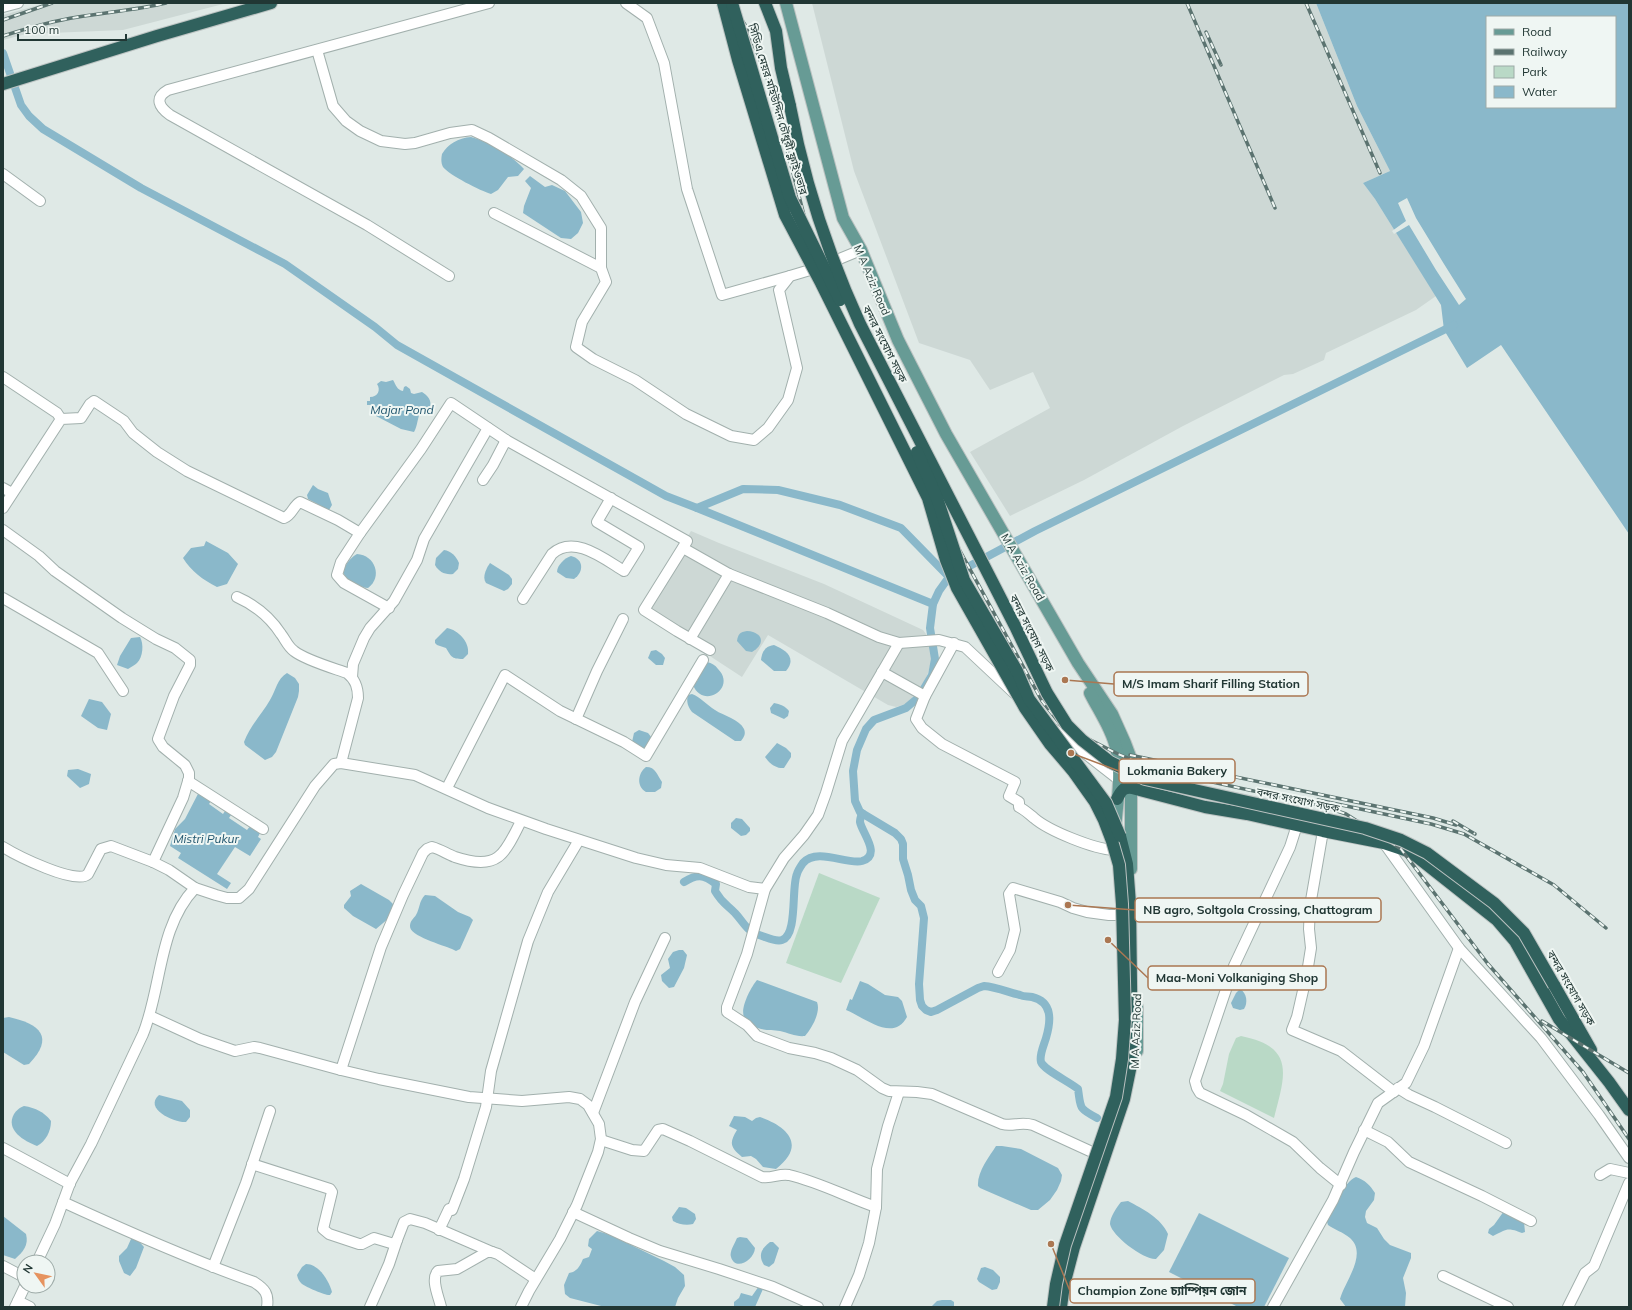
<svg xmlns="http://www.w3.org/2000/svg" width="1632" height="1310" font-family="Mulish,'Noto Sans Bengali',sans-serif">
<style>
.built{fill:#cdd8d5}
.green{fill:#b9d9c6}
.water{fill:#8ab8ca;fill-rule:evenodd}
.pier{fill:#dfe9e6}
.lines{fill:none;stroke-linecap:round;stroke-linejoin:round}
.canal{stroke:#8ab8ca;stroke-width:8}
.minor-casing{stroke:#a2b0ad;stroke-width:12}
.major-casing{stroke:#bcc3c2;stroke-width:14}
.highway-casing{stroke:#bcc3c2;stroke-width:14}
.minor{stroke:#fff;stroke-width:10}
.major{stroke:#679b95;stroke-width:12}
.highway{stroke:#30615d;stroke-width:12}
.rail-casing{stroke:#5b7370;stroke-width:3.5}
.rail{stroke:#eff6f3;stroke-width:2;stroke-dasharray:6;stroke-linecap:butt}
.highway-bridge-casing{stroke:#bcc3c2;stroke-width:14;stroke-linecap:butt}
.highway-bridge{stroke:#30615d;stroke-width:12}
.labels{text-anchor:middle;dominant-baseline:central;stroke-width:4;stroke-linejoin:round;paint-order:stroke}
.street-label{font-size:11px;fill:#213734;stroke:#eff6f3}
.water-label{font-size:12px;font-style:italic;fill:#21566e;stroke:#eff6f3}
.leader{fill:none;stroke:#ab7752;stroke-width:1.5}
.callout-dot{fill:#ab7752;stroke:#eff6f3;stroke-width:1.5}
.callout{fill:#eff6f3;stroke:#ab7752;stroke-width:1.5}
.callout-label{font-size:12px;text-anchor:middle;font-weight:bold;fill:#213734}
</style>
<rect width="100%" height="100%" fill="#dfe9e6"/>
<g class="built">
<path d="M46,3H227L123,30L26,34L3,40V15Z"/>
<path d="M812,3H1316L1357,106L1390,171L1363,183L1375,199L1436,296L1416,310L1326,353L1324,360L1293,374L1284,375L1183,426L1084,480L1010,516L970,452L1050,408L1033,372L990,390L970,360L919,343L854,171Z"/>
<path d="M691,531L719,543L824,584L923,630L926,634L930,645L932,659L928,673L922,687L906,704L896,707L888,705L768,635L742,677L641,611Z"/>
</g>
<g class="green">
<path d="M819,873L880,898L841,983L786,963Z"/>
<path d="M1241,1036C1296,1047 1285,1075 1274,1118L1220,1091L1223,1084L1229,1054L1236,1038Z"/>
</g>
<g class="water">
<path d="M1316,3H1629V534L1501,345L1467,368L1444,330L1441,305L1375,199L1363,183L1390,171L1357,106ZM1487,17H1615V107H1487Z"/>
<path d="M471,137C490,142 510,154 524,169L518,176L508,177L498,190L491,194C481,191 449,175 443,167C441,163 441,159 442,154C448,144 458,138 471,137Z"/>
<path d="M530,176L545,187L552,185L565,191L581,212L583,223L578,233L571,239L561,238L523,213L524,206L531,188L525,181Z"/>
<path d="M393,380C396,385 397,390 403,391L404,387L406,386L410,389L411,393L414,394L422,392C428,396 432,400 430,408L421,411C417,418 418,425 414,432L401,429L376,416L377,412L373,408L375,405H367V401H370V397C378,397 381,390 377,384L381,381L386,382Z"/>
<path d="M313,485L318,489L328,493L332,505L329,510L308,499L307,495Z"/>
<path d="M206,541L228,553L238,564L227,584L217,587C203,580 191,571 183,558L191,548L204,546Z"/>
<path d="M444,550C451,551 456,556 459,563L458,569L453,574C445,575 439,572 435,565L436,558Z"/>
<path d="M357,554C375,555 383,577 368,588C361,588 349,581 345,576C340,569 351,557 357,554Z"/>
<path d="M571,556C584,559 584,572 574,579L566,578L557,572C557,565 565,558 571,556Z"/>
<path d="M490,563L509,575L512,579V584L508,589L504,591L486,583C482,577 486,569 490,563Z"/>
<path d="M447,628C458,630 470,642 468,654L463,659C451,659 451,656 446,648L437,645L435,643V640Z"/>
<path d="M747,631C763,632 766,644 752,652L746,651L737,641C738,634 740,632 747,631Z"/>
<path d="M140,637C144,644 143,657 137,663C135,665 131,667 128,669L117,665L120,656L131,638Z"/>
<path d="M774,645C786,650 797,658 786,671H774L761,660C762,652 765,646 774,645Z"/>
<path d="M656,650L662,654L665,658L663,665H656L648,658L651,651Z"/>
<path d="M707,662C712,663 715,665 718,669C737,688 703,710 693,685L698,680V674Z"/>
<path d="M287,673L295,678L299,684V691L298,697L276,752L272,757L265,760L245,745L244,742C250,726 262,714 270,700C276,690 277,679 287,673Z"/>
<path d="M692,694C700,697 707,705 715,710C724,716 739,719 744,729C746,734 744,737 741,741H735L692,712C688,707 686,701 688,695Z"/>
<path d="M89,699L102,702L111,714L107,730L98,728L81,716Z"/>
<path d="M774,703C780,704 785,706 789,711L788,716L784,719L771,713L770,708Z"/>
<path d="M639,730L648,733L652,738L645,750L632,742L634,733Z"/>
<path d="M777,743L786,748L791,753V757L784,768C776,769 769,763 765,757Z"/>
<path d="M646,767C656,767 657,775 662,782L661,788L655,792H646C636,786 638,773 646,767Z"/>
<path d="M78,769L91,774L89,784L80,788L67,776L68,770Z"/>
<path d="M200,790L213,798L209,804L223,814L227,808L233,812L229,818L247,830L251,825L261,831L258,837L261,839L250,856L235,847L217,874L231,883L227,889L178,858L181,853L170,846L175,829L185,819Z"/>
<path d="M736,818L742,819L750,828V831L746,835L741,836L731,828V823Z"/>
<path d="M361,884L389,900L394,905L389,918L376,929L353,916L344,908V905L351,896L350,891Z"/>
<path d="M425,895L435,896L458,912L470,917L473,920L460,949L456,951L452,949C443,945 409,936 410,926C410,921 414,918 416,915C420,908 419,901 425,895Z"/>
<path d="M679,950H683L687,955L684,968L674,987L669,988L662,981L661,975L670,968L668,959L673,952Z"/>
<path d="M757,980L817,1002C821,1012 812,1028 805,1036C796,1037 789,1033 780,1031C773,1030 766,1031 758,1028C753,1027 746,1022 744,1017C740,1008 751,987 757,980Z"/>
<path d="M860,981L868,984L885,995L898,997L902,1001L907,1017C893,1043 864,1017 846,1010L850,999L852,1000Z"/>
<path d="M1240,989C1247,993 1248,1003 1244,1009L1240,1010L1233,1008L1231,1003L1236,993Z"/>
<path d="M9,1017C40,1024 55,1037 29,1064L24,1065L3,1052V1018Z"/>
<path d="M159,1095L182,1101L190,1110V1117L186,1122C175,1123 143,1109 159,1095Z"/>
<path d="M24,1106C36,1108 44,1112 51,1121C51,1131 46,1141 37,1146C24,1141 5,1130 14,1114C17,1110 19,1108 24,1106Z"/>
<path d="M734,1116L745,1117L752,1121L756,1118L760,1117C789,1127 806,1146 776,1169L763,1167L756,1159L751,1156L742,1157C730,1147 729,1143 737,1130L729,1126Z"/>
<path d="M996,1146H1002L1021,1149L1058,1168L1062,1175L1061,1181L1057,1190L1050,1200L1038,1210H1031L980,1188L978,1186C977,1172 989,1157 996,1146Z"/>
<path d="M1356,1177C1365,1180 1370,1185 1375,1193L1374,1200L1366,1211L1365,1217L1367,1223L1377,1228L1384,1239L1390,1245L1411,1253V1258L1403,1278L1406,1293L1405,1307H1346L1340,1299C1345,1281 1368,1254 1350,1238C1343,1232 1335,1230 1328,1225L1327,1222C1330,1210 1345,1181 1356,1177Z"/>
<path d="M1128,1201C1143,1209 1161,1218 1168,1234L1164,1250L1156,1259C1144,1260 1112,1236 1110,1224C1110,1217 1117,1207 1121,1202Z"/>
<path d="M679,1207L686,1208L695,1214L696,1219L693,1224C686,1226 678,1224 673,1221L672,1217Z"/>
<path d="M1504,1211L1524,1222L1525,1232L1522,1233C1507,1227 1507,1229 1493,1236L1488,1233L1489,1229L1494,1225Z"/>
<path d="M1199,1213L1289,1258L1264,1307H1238L1169,1272Z"/>
<path d="M3,1216L26,1234C29,1245 23,1252 15,1259L3,1255Z"/>
<path d="M597,1231L615,1236L633,1246L664,1261L675,1267L684,1275L685,1286L678,1298L675,1307H605L570,1298L565,1294L564,1285L569,1273C577,1272 580,1266 583,1259L589,1257L592,1249L588,1246L589,1239Z"/>
<path d="M740,1237L747,1238L755,1248C754,1261 735,1271 731,1257C729,1252 735,1243 737,1238Z"/>
<path d="M133,1238L137,1239L144,1247L136,1268L130,1276L124,1273L119,1261V1256L127,1248L131,1239Z"/>
<path d="M770,1242H773L779,1248L774,1263L769,1267L764,1265C758,1255 761,1249 770,1242Z"/>
<path d="M306,1264C319,1264 329,1281 332,1292L330,1295C326,1296 306,1287 302,1284C299,1281 298,1279 297,1275L302,1267Z"/>
<path d="M985,1267L993,1270L1000,1277V1282L997,1289L992,1290L979,1282L977,1279L981,1268Z"/>
<path d="M759,1286L761,1287L763,1289L755,1307H734V1302L739,1298L741,1293L752,1296Z"/>
<path d="M942,1300H951L954,1302V1307H931L937,1301Z"/>
</g>
<path class="pier" d="M1407,198L1416,218L1444,264L1466,299L1459,305L1436,270L1409,225L1394,234L1392,231L1406,221L1398,203Z"/>
<g class="lines">
<g class="canal">
<path d="M3,53L21,105L29,116L43,129L141,188L285,264L375,327L397,345L666,496L697,508L743,489L778,490L840,505L901,528L949,577"/>
<path d="M697,508L933,604"/>
<path d="M684,882C697,874 703,874 716,884L715,891C722,903 726,904 735,913C746,925 745,930 762,936C768,938 776,942 782,940C798,935 791,887 797,874C798,870 801,866 803,863C817,847 847,865 862,861C882,855 862,833 860,822C860,819 861,816 862,813"/>
<path d="M1097,1118C1078,1108 1081,1108 1078,1089C1070,1082 1044,1070 1041,1062C1039,1055 1044,1045 1046,1038C1051,1021 1053,1002 1032,997C1028,996 1024,997 1020,995C1008,992 996,987 984,986L978,988L937,1010L931,1012L926,1010L922,1006L920,1000L919,984L924,918L921,906L915,900L911,890L908,875L903,859V844L901,839L895,833L860,812L855,801L853,771L857,750L866,729L874,720L906,708L919,697L932,675L935,659L930,628L933,604L939,591L949,577L1035,531L1454,325"/>
</g>
<g class="minor-casing">
<g id="minor">
<path d="M626,3L647,18L664,63L687,189L722,295L790,276"/>
<path d="M3,7L18,3"/>
<path d="M317,50L333,106L346,121L360,131L381,141L405,144L415,143L450,133L472,130L489,138L561,180L581,196L601,228V268"/>
<path d="M3,174L40,201"/>
<path d="M494,213L601,268L606,282L582,322L576,347L593,359L635,380L686,414L731,436L754,440L768,428L788,400L797,368L779,290L790,276L820,267L861,250"/>
<path d="M449,276L367,225L170,115C159,107 154,98 168,90L489,3"/>
<path d="M3,377L57,413L61,419"/>
<path d="M483,480L493,465L506,440"/>
<path d="M3,488L12,493"/>
<path d="M3,508L61,419L81,418L90,404L94,401L124,421L133,433L157,452L187,471L284,518C292,515 293,506 300,502L338,520L360,533L341,562L337,575L344,583L389,608"/>
<path d="M3,530L39,556L55,571L122,618L156,639L175,648L190,660V665L174,696L158,739L163,747L185,765L189,773V778L183,798L153,862"/>
<path d="M360,533L421,449L451,403L506,440L687,541L644,610L677,631L710,650"/>
<path d="M683,548L729,574L827,613L879,637L899,643L939,640L965,647L1014,693"/>
<path d="M237,597C255,605 270,617 281,634C285,639 288,647 294,651C305,660 333,668 347,673C356,680 358,688 358,698L341,763"/>
<path d="M3,598L98,653L123,691"/>
<path d="M523,599L552,554C574,534 604,559 624,571L639,547L597,522L611,498"/>
<path d="M690,639L729,574"/>
<path d="M899,643L842,741L826,793L818,815L804,835L784,858L765,889L747,954L727,1007V1012L747,1025L757,1036L789,1048L815,1053L831,1058L857,1070L882,1088L889,1091L917,1092L932,1094L1002,1124C1014,1127 1019,1121 1033,1125L1092,1152"/>
<path d="M954,643L925,696L916,719L922,728L942,744L1015,782L1009,796L1019,802V807C1025,810 1029,814 1034,818C1049,831 1094,849 1114,850"/>
<path d="M882,672L925,696"/>
<path d="M352,677L353,664L364,638L370,628L394,601L417,560L424,539L488,428"/>
<path d="M576,719L597,671L623,619"/>
<path d="M1055,730L1118,779"/>
<path d="M188,781L263,829"/>
<path d="M447,788L505,675L560,711L624,742L646,756L703,660"/>
<path d="M1297,825L1290,847L1234,966L1195,1081L1197,1088L1200,1093L1246,1115L1293,1142L1320,1168L1341,1185"/>
<path d="M1323,831L1310,906L1309,929L1311,948L1307,973L1297,1017L1292,1030L1341,1051L1394,1092"/>
<path d="M1384,843L1459,948L1541,1038L1599,1115L1629,1158"/>
<path d="M3,847C16,855 77,886 88,874L101,849L111,846L153,862L169,870L195,888L216,895L227,898H239L249,889L315,786L334,764L341,763L415,775L488,808L546,829L636,858L666,865L700,868L749,887L765,889"/>
<path d="M998,972L1010,950L1015,930L1009,894L1013,888L1060,902L1073,908L1087,912L1109,915H1118"/>
<path d="M150,1016L200,1039L235,1051L254,1047L260,1048L341,1070L381,947L403,895L423,853L427,849L432,847C440,849 447,854 455,857C467,861 486,866 498,857C507,851 516,831 521,821"/>
<path d="M341,1070L379,1079L469,1097L522,1101L569,1097L580,1099L588,1105L599,1124L601,1139L598,1152L577,1205L560,1239L529,1291L521,1307"/>
<path d="M1398,1088L1409,1095L1435,1107L1506,1143"/>
<path d="M593,1113L635,1002L665,938"/>
<path d="M1364,1130L1388,1142L1409,1162L1482,1196L1531,1221"/>
<path d="M601,1140L632,1150L644,1151L658,1130L663,1129L690,1141L762,1177C772,1179 779,1173 789,1175C819,1182 847,1197 876,1207"/>
<path d="M3,1148L70,1184"/>
<path d="M252,1164L330,1189L332,1192L323,1229L329,1234L359,1244H362L374,1238L394,1244L397,1240L404,1222L410,1219L425,1223L492,1252"/>
<path d="M1600,1175L1610,1169L1629,1173"/>
<path d="M63,1202C126,1231 189,1259 254,1282C265,1289 269,1294 267,1307"/>
<path d="M573,1212L629,1238L660,1251L719,1269L773,1287L818,1307"/>
<path d="M439,1230L449,1209L452,1210L464,1179L486,1107L491,1071L528,941L548,892L579,840"/>
<path d="M37,1262L55,1224L70,1183L91,1144L143,1034C162,987 158,927 195,888"/>
<path d="M3,1266L24,1277"/>
<path d="M213,1267L246,1183L270,1111"/>
<path d="M1443,1276L1508,1307"/>
<path d="M18,1301L30,1307"/>
<path d="M15,1307L25,1286"/>
<path d="M370,1307L389,1264L397,1240"/>
<path d="M441,1307C439,1297 430,1279 438,1271L457,1269L487,1252H492L498,1254L534,1278"/>
<path d="M845,1307L859,1275L869,1243L876,1207L877,1169L888,1126L899,1092"/>
<path d="M1273,1307L1333,1200L1354,1152L1378,1103L1406,1083L1424,1046L1459,948"/>
<path d="M1568,1307L1585,1273L1594,1266L1629,1183"/>
</g>
</g>
<g class="major-casing">
<g id="major">
<path d="M786,3L843,218L861,250L898,340L946,434L1078,663L1112,714L1125,743L1131,759V869"/>
<path d="M1090,693C1099,711 1113,731 1117,752C1122,773 1117,806 1115,828"/>
<path d="M1137,1007V1051"/>
</g>
</g>
<g class="highway-casing">
<g id="highway">
<path d="M765,3L776,31L781,68L790,106"/>
<path d="M3,84L157,36L271,3"/>
<path d="M1117,799C1121,791 1123,787 1132,788L1205,807L1247,814L1323,831L1384,843L1411,852L1497,920L1515,941L1559,1019L1609,1082L1629,1110"/>
<path d="M1554,985L1591,1050"/>
<path d="M1061,1307L1064,1285L1074,1247L1124,1099L1132,1060L1130,904L1127,864L1120,836"/>
</g>
</g>
<use href="#minor" class="minor"/>
<use href="#major" class="major"/>
<use href="#highway" class="highway"/>
<g class="rail-casing">
<g id="rail">
<path d="M730,3L748,29L771,88L806,223L844,335L877,399L1042,701L1061,725L1118,754L1157,770L1323,806L1346,814L1401,849L1488,964L1583,1072L1629,1139"/>
<path d="M1187,3L1275,208"/>
<path d="M1306,3L1380,173"/>
<path d="M3,20L52,3"/>
<path d="M1206,32L1221,65"/>
<path d="M3,36C28,28 52,21 78,17C107,12 137,10 166,3"/>
<path d="M1130,755L1433,818L1456,825"/>
<path d="M1318,800L1431,824L1464,834L1554,885L1606,928"/>
<path d="M1453,821L1475,834"/>
<path d="M1542,1021L1629,1073"/>
</g>
</g>
<use href="#rail" class="rail"/>
<g class="highway-bridge-casing">
<g id="highway-bridge">
<path d="M723,3L738,60L785,215L821,283L928,498L946,560L957,588L1025,708L1050,744L1073,771L1095,802L1104,820L1112,841L1119,865L1122,904L1125,1020L1122,1059L1116,1097L1065,1245L1056,1284L1053,1307"/>
<path d="M732,3L790,198L840,300"/>
<path d="M790,106C804,181 828,254 860,324L1015,626L1047,693L1067,725L1082,740L1110,762L1145,779L1365,828L1401,840L1427,853L1494,903L1524,933L1554,985"/>
<path d="M917,452L937,498L964,580L1017,671L1029,699L1106,803L1120,836"/>
</g>
</g>
<use href="#highway-bridge" class="highway-bridge"/>
</g>
<g class="labels">
<g class="street-label">
<text transform="translate(778 109) rotate(73)">সিডিএ মেয়র মহিউদ্দিন চৌধুরী ফ্লাইওভার</text>
<text transform="translate(872 280) rotate(67)">M A Aziz Road</text>
<text transform="translate(885 344) rotate(63)">বন্দর সংযোগ সড়ক</text>
<text transform="translate(1023 567) rotate(60)">M A Aziz Road</text>
<text transform="translate(1032 633) rotate(63)">বন্দর সংযোগ সড়ক</text>
<text transform="translate(1298 800) rotate(12)">বন্দর সংযোগ সড়ক</text>
<text transform="translate(1571 988) rotate(60)">বন্দর সংযোগ সড়ক</text>
<text transform="translate(1136 1031) rotate(-88)">M A Aziz Road</text>
</g>
<g class="water-label">
<text x="402" y="409">Majar Pond</text>
<text x="206" y="838">Mistri Pukur</text>
</g>
</g>
<path class="leader" d="M1065 680L1114 684M1071 753L1119 771M1068 905L1135 910M1108 940L1148 978M1051 1244L1070 1291"/>
<g class="callout-dot">
<circle cx="1065" cy="680" r="4"/>
<circle cx="1071" cy="753" r="4"/>
<circle cx="1068" cy="905" r="4"/>
<circle cx="1108" cy="940" r="4"/>
<circle cx="1051" cy="1244" r="4"/>
</g>
<g class="callout">
<rect x="1114" y="672" width="194" height="24" rx="4"/>
<rect x="1119" y="759" width="116" height="24" rx="4"/>
<rect x="1135" y="898" width="246" height="24" rx="4"/>
<rect x="1148" y="966" width="178" height="24" rx="4"/>
<rect x="1070" y="1279" width="185" height="24" rx="4"/>
</g>
<g class="callout-label">
<text x="1211" y="688">M/S Imam Sharif Filling Station</text>
<text x="1177" y="775">Lokmania Bakery</text>
<text x="1258" y="914">NB agro, Soltgola Crossing, Chattogram</text>
<text x="1237" y="982">Maa-Moni Volkaniging Shop</text>
<text x="1162" y="1295">Champion Zone চ্যাম্পিয়ন জোন</text>
</g>
<rect width="1632" height="1310" fill="none" stroke="#213734" stroke-width="8"/>
<rect x="1486" y="16" width="130" height="92" fill="#eff6f3" stroke="#9daaa7"/>
<rect x="1494" y="29" width="20" height="6" fill="#679b95" stroke="#9daaa7"/>
<text x="1522" y="36" font-size="12" fill="#213734">Road</text>
<rect x="1494" y="49" width="20" height="6" fill="#5b7370" stroke="#9daaa7"/>
<text x="1522" y="56" font-size="12" fill="#213734">Railway</text>
<rect x="1494" y="66" width="20" height="12" fill="#b9d9c6" stroke="#9daaa7"/>
<text x="1522" y="76" font-size="12" fill="#213734">Park</text>
<rect x="1494" y="86" width="20" height="12" fill="#8ab8ca" stroke="#9daaa7"/>
<text x="1522" y="96" font-size="12" fill="#213734">Water</text>
<g transform="translate(36 1274) rotate(303)"><circle r="19" fill="#eff6f3" stroke="#9daaa7"/>
<path d="M0-3L7 15L0 10L-7 15Z" fill="#e6935f"/>
<text y="-6" font-size="11" font-weight="bold" text-anchor="middle" fill="#213734">N</text>
</g>
<path d="M18 34v6h108v-6" fill="none" stroke="#213734" stroke-width="2"/>
<text x="24" y="34" font-size="12" fill="#213734" stroke="#eff6f3" stroke-width="3" paint-order="stroke">100 m</text>
</svg>
